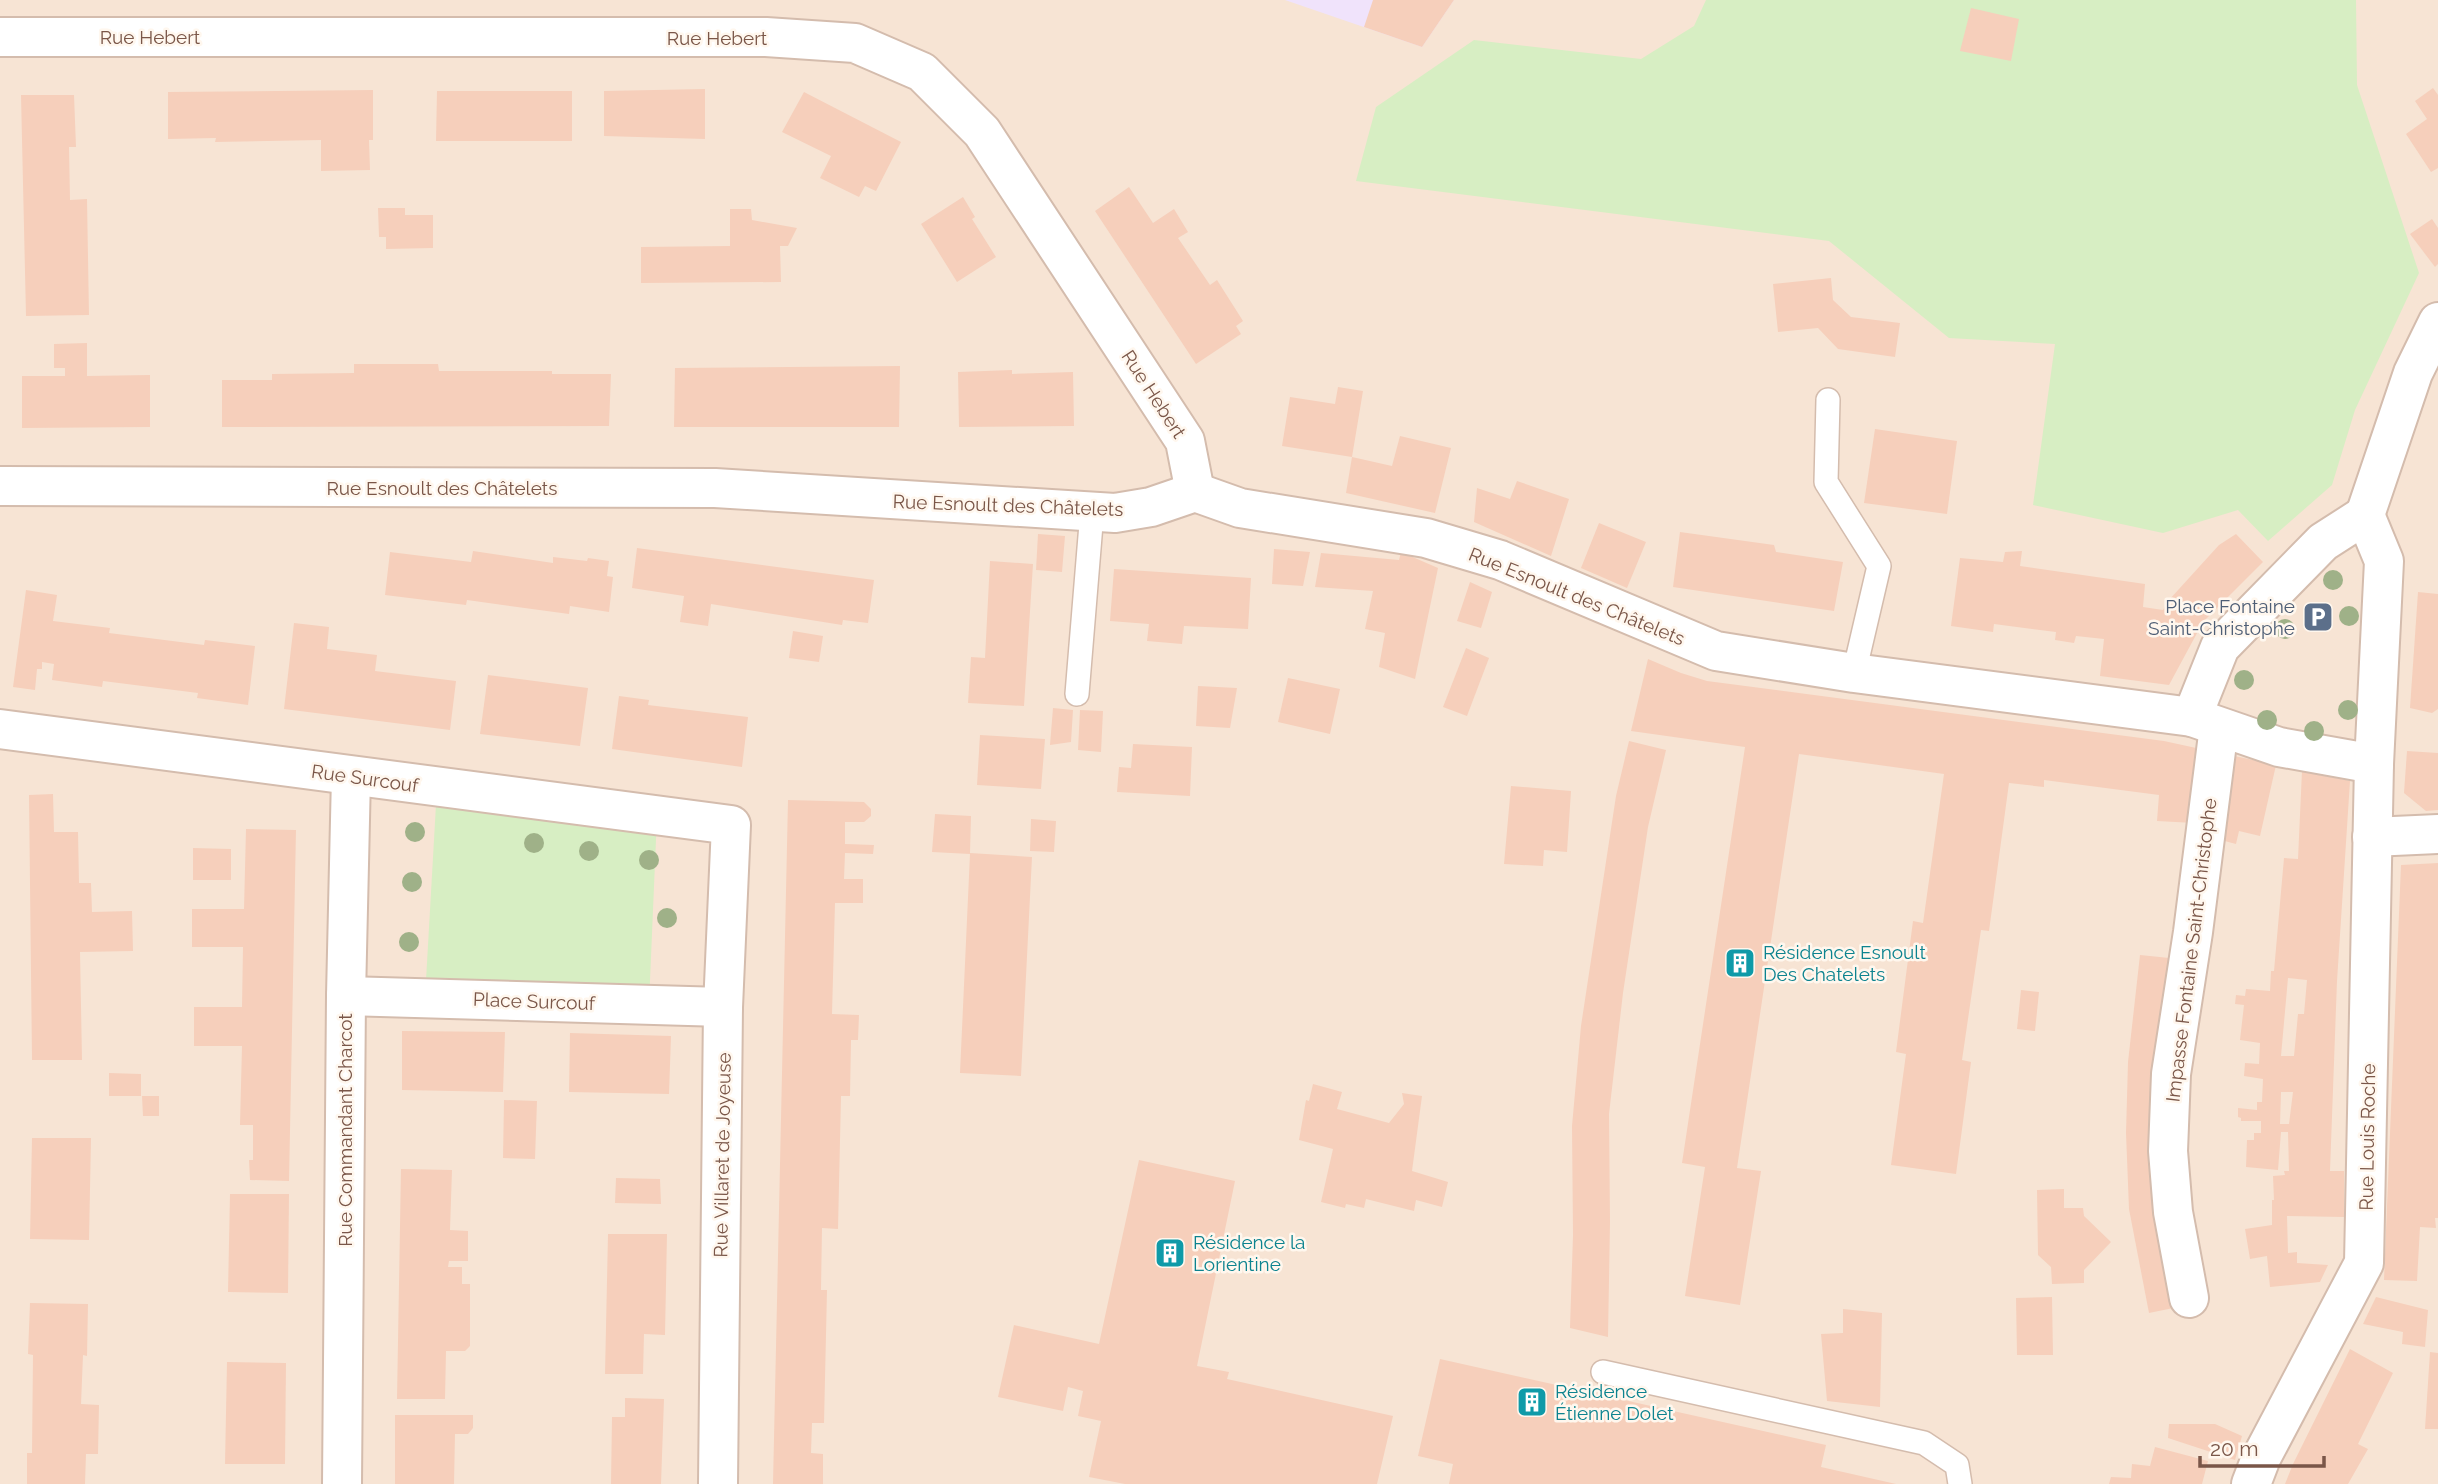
<svg xmlns="http://www.w3.org/2000/svg" width="2438" height="1484" font-family="Raleway,sans-serif">
<style>
.residential{fill:#f7e4d4}
.education{fill:#f0e3fb}
.green{fill:#d7eec3}
.building{fill:#f6cfbb;fill-rule:evenodd}
.lines{fill:none;stroke-linecap:round;stroke-linejoin:round}
.service-casing{stroke:#d4bcad;stroke-width:26}
.minor-casing{stroke:#d4bcad;stroke-width:42}
.service{stroke:#fff;stroke-width:23}
.minor{stroke:#fff;stroke-width:38}
.tree{fill:#9fb188}
.labels{text-anchor:middle;dominant-baseline:central;stroke-width:5;stroke-linejoin:round;paint-order:stroke}
.street-label{font-size:19px;fill:#7a5648;stroke:#fff7ee}
.service-label{font-size:19px;fill:#4e5e75;stroke:#fff7ee;text-anchor:end}
.culture-label{font-size:19px;fill:#0d838f;stroke:#fff7ee;text-anchor:start}
</style>
<rect width="100%" height="100%" fill="#fef3e6"/>
<rect class="residential" x="0" y="0" width="2438" height="1484"/>
<path class="education" d="M1285,0H1454L1422,47Z"/>
<g class="green">
<path d="M1706,0H2356L2357,85L2419,273L2355,410L2332,485L2268,541L2238,510L2163,533L2033,505L2055,344L1949,338L1829,241L1356,181L1376,107L1474,40L1641,59L1694,26Z"/>
<path d="M437,787L657,816L649,1004L425,998Z"/>
</g>
<g class="building">
<path d="M1373,0H1454L1422,47L1364,27Z"/>
<path d="M1971,8L2019,19L2011,61L1960,51Z"/>
<path d="M2433,88L2438,95V168L2431,172L2406,134L2427,119L2415,101Z"/>
<path d="M705,89V139L604,136V91Z"/>
<path d="M373,90V140H369L370,170L321,171V140L215,142L216,138L168,139V92Z"/>
<path d="M437,91H572V141H436Z"/>
<path d="M804,92L901,142L876,191L865,186L859,197L820,178L831,156L782,132Z"/>
<path d="M21,95H74L76,147H69L70,200L87,199L89,315L26,316Z"/>
<path d="M1129,187L1153,223L1174,209L1188,232L1178,238L1210,285L1217,280L1243,321L1236,326L1241,334L1196,364L1095,211Z"/>
<path d="M963,197L975,217L972,219L996,257L957,282L921,224Z"/>
<path d="M378,208H405V215H433V248L386,249V237H379Z"/>
<path d="M730,209H751L752,220L797,228L788,246H780L781,282L641,283V247L730,246Z"/>
<path d="M2432,219L2438,228V264L2435,267L2410,234Z"/>
<path d="M1831,278L1833,300L1851,317L1900,323L1895,357L1838,349L1818,328L1778,332L1773,284Z"/>
<path d="M87,343V376L150,375V427L22,428V376H65V368H54V344Z"/>
<path d="M354,364H438L439,371H552V374H611L609,426L222,427V380H272V374L354,373Z"/>
<path d="M900,366L899,427H674L675,368Z"/>
<path d="M1012,370V374L1073,372L1074,426L959,427L958,372Z"/>
<path d="M1338,387L1363,391L1352,457L1282,446L1290,397L1335,404Z"/>
<path d="M1875,429L1957,441L1947,514L1864,503Z"/>
<path d="M1400,436L1451,448L1435,513L1346,493L1352,457L1392,466Z"/>
<path d="M1517,481L1569,499L1551,556L1474,522L1477,488L1510,499Z"/>
<path d="M1599,523L1646,542L1627,588L1581,568Z"/>
<path d="M1680,532L1774,545L1776,552L1843,562L1834,611L1673,587Z"/>
<path d="M1038,534L1065,536L1062,572L1036,570Z"/>
<path d="M2236,534L2263,562L2203,622L2169,685L2100,676L2104,639L2076,636L2074,643L2055,640L2056,632L1994,624L1993,632L1951,626L1960,558L2003,562L2005,552L2022,551L2020,566L2145,584L2143,607L2163,610L2169,600L2219,545Z"/>
<path d="M637,548L874,580L868,623L843,620L842,625L711,604L708,626L680,622L684,596L632,588Z"/>
<path d="M1274,549L1310,552L1303,586L1272,584Z"/>
<path d="M473,551L553,563V557L587,561L588,558L609,561L607,576L613,577L609,612L570,606L569,614L467,600L466,605L385,595L390,552L471,562Z"/>
<path d="M1401,552L1438,568L1415,679L1379,667L1385,633L1365,629L1373,591L1315,587L1321,553L1399,560Z"/>
<path d="M990,561L1033,564L1024,706L968,703L971,657L985,658Z"/>
<path d="M1114,569L1251,578L1248,629L1184,626L1182,644L1147,641L1149,624L1110,621Z"/>
<path d="M1470,582L1492,592L1481,628L1457,621Z"/>
<path d="M26,590L57,595L53,621L110,628L109,633L204,645L205,640L255,646L248,705L197,698L198,693L103,681L102,687L52,680L54,664L42,662V669H37L35,690L13,687Z"/>
<path d="M2418,592L2438,594V709L2432,713L2410,708Z"/>
<path d="M294,623L329,627L327,649L377,655L375,671L456,681L450,730L284,709Z"/>
<path d="M793,631L823,636L819,662L789,658Z"/>
<path d="M1466,648L1489,658L1467,716L1443,707Z"/>
<path d="M1648,659L1681,673L1707,681L2164,741L2210,751L2194,823L2157,821L2159,795L2044,780V787L2009,783L1989,931L1981,930L1962,1060L1971,1062L1956,1174L1891,1165L1906,1054L1896,1052L1913,921L1923,923L1944,774L1799,754L1737,1168L1761,1171L1740,1305L1685,1296L1705,1167L1682,1163L1745,747L1631,731Z"/>
<path d="M488,675L588,688L580,746L480,734Z"/>
<path d="M1288,678L1340,689L1330,734L1278,722Z"/>
<path d="M1198,686L1237,688L1230,728L1196,726Z"/>
<path d="M619,696L649,700L648,705L748,717L742,767L612,749Z"/>
<path d="M1053,708L1073,710L1071,742L1050,745Z"/>
<path d="M1080,710L1103,711L1101,752L1078,750Z"/>
<path d="M980,735L1045,739L1041,789L977,785Z"/>
<path d="M1629,741L1666,750L1648,827L1623,993L1609,1114L1610,1222L1608,1337L1570,1328L1573,1235L1572,1126L1581,1026L1616,796Z"/>
<path d="M1133,744L1192,747L1190,796L1117,792L1119,767L1131,768Z"/>
<path d="M2407,751L2438,753V810L2426,811L2404,793Z"/>
<path d="M2230,755L2276,765L2260,836L2239,831L2236,844L2217,839Z"/>
<path d="M2302,771L2350,781L2337,981L2330,1171H2344V1217L2287,1216L2288,1253L2297,1252V1263L2328,1265L2320,1282L2270,1287L2267,1256L2250,1259L2245,1229L2272,1225V1200H2274L2273,1176L2285,1175L2284,1171H2289L2288,1132H2281L2278,1170L2246,1167L2247,1140H2254V1133H2261V1121H2241V1118L2238,1117V1108L2257,1110V1102H2262L2263,1079L2244,1076L2245,1063L2259,1064L2260,1043L2240,1040L2244,1005L2235,1004L2236,995L2245,996L2246,989L2270,991L2271,971H2274L2284,858L2298,859ZM2288,978L2307,980L2304,1014H2298L2294,1056H2281ZM2281,1092H2293L2289,1124H2280Z"/>
<path d="M1511,786L1571,791L1567,852L1544,850L1543,866L1504,864Z"/>
<path d="M53,794L54,832H78L79,883H91L92,912L132,911L133,951L80,952L82,1060H32L29,795Z"/>
<path d="M788,800L864,802L871,809V816L864,822H845V844L874,845L873,854L845,853L844,879H863V903H835L832,1014L859,1015L858,1040H851L850,1096H841L838,1229L822,1228L821,1290H827L824,1423H812L811,1453L823,1454V1484H773Z"/>
<path d="M935,814L971,816L970,853L1032,857L1021,1076L960,1073L970,854L932,852Z"/>
<path d="M1031,819L1056,821L1054,852L1030,851Z"/>
<path d="M246,829L296,830L289,1181L250,1180L249,1160H253V1125H240L242,1046H194V1007H242L243,947H192V909H244Z"/>
<path d="M193,848L231,849V880H193Z"/>
<path d="M2438,863V1218H2435L2436,1228L2420,1227L2417,1281L2384,1280L2401,865Z"/>
<path d="M2140,955L2179,959L2188,1305L2149,1313L2129,1209L2126,1133L2128,1062Z"/>
<path d="M2021,990L2039,992L2035,1031L2017,1029Z"/>
<path d="M402,1031L505,1032L503,1092L402,1090Z"/>
<path d="M570,1033L671,1036L669,1094L569,1092Z"/>
<path d="M109,1073L141,1074V1096H109Z"/>
<path d="M1313,1084L1342,1092L1337,1109L1389,1123L1404,1104L1402,1093L1422,1096L1412,1171L1448,1182L1442,1207L1416,1200L1414,1211L1366,1199L1364,1208L1346,1204L1345,1208L1321,1202L1333,1149L1299,1140L1306,1100L1309,1101Z"/>
<path d="M142,1096H159V1116H143Z"/>
<path d="M504,1100L537,1101L535,1159L503,1158Z"/>
<path d="M32,1138H91L89,1240L30,1239Z"/>
<path d="M1139,1160L1235,1181L1197,1366L1229,1372L1227,1379L1393,1416L1377,1484H1125L1089,1477L1101,1421L1078,1416L1083,1391L1068,1387L1063,1411L998,1397L1014,1325L1099,1344Z"/>
<path d="M401,1169L452,1170L450,1230L468,1231V1261H449L448,1267H462V1284H470V1346L465,1351H446L445,1399H397Z"/>
<path d="M616,1178L660,1179L661,1204L615,1203Z"/>
<path d="M2064,1189V1208H2083L2084,1216L2111,1242L2084,1270V1283L2052,1284L2051,1267L2038,1255L2037,1190Z"/>
<path d="M230,1194H289L288,1293L228,1292Z"/>
<path d="M608,1234H667L665,1335L644,1334L643,1374H605Z"/>
<path d="M2052,1297L2053,1355H2017L2016,1298Z"/>
<path d="M2376,1297L2428,1310L2425,1347L2402,1344L2403,1332L2363,1324Z"/>
<path d="M30,1303L88,1304L87,1356L83,1355L81,1404L99,1405L98,1454H86L85,1484H27V1453H32L33,1355L28,1354Z"/>
<path d="M1843,1309L1882,1313L1880,1407L1827,1401L1821,1334L1843,1333Z"/>
<path d="M2350,1349L2393,1373L2358,1444L2368,1449L2348,1484H2285L2293,1464Z"/>
<path d="M2430,1352L2438,1353V1429H2425Z"/>
<path d="M1440,1359L1826,1445L1821,1467L1896,1484H1449L1453,1464L1418,1456Z"/>
<path d="M227,1362L286,1363L285,1464H225Z"/>
<path d="M625,1398L664,1399L661,1484H611L612,1417H625Z"/>
<path d="M395,1415H473V1428L468,1434H455L454,1484H395Z"/>
<path d="M2169,1424H2215L2242,1436L2235,1460L2168,1438Z"/>
<path d="M2155,1447L2208,1461L2202,1484H2109L2111,1477L2131,1478L2132,1464L2150,1466Z"/>
</g>
<g class="lines">
<g class="service-casing">
<g id="service">
<path d="M1828,400L1826,482L1879,566L1854,673"/>
<path d="M1077,694L1092,512"/>
<path d="M1603,1372L1924,1443L1957,1465L1960,1484"/>
</g>
</g>
<g class="minor-casing">
<g id="minor">
<path d="M0,37H766L855,43L922,72L982,132L1185,441L1195,492"/>
<path d="M0,486L715,488L1115,513L1151,507L1195,492L1240,508L1426,538L1500,560L1716,651L1854,673L2192,717L2279,747L2374,764"/>
<path d="M2365,515L2413,373L2438,322"/>
<path d="M2192,717L2220,647L2323,542L2365,515"/>
<path d="M0,729L731,825L723,1007L718,1484"/>
<path d="M2372,837L2438,834"/>
<path d="M346,996L723,1007"/>
<path d="M2189,1298L2173,1212L2168,1151L2171,1074L2193,932L2219,727"/>
<path d="M342,1484L346,996L351,776"/>
<path d="M2251,1484L2261,1458L2364,1263L2374,764L2384,561L2365,515"/>
</g>
</g>
<use href="#service" class="service"/>
<use href="#minor" class="minor"/>
</g>
<g class="tree">
<circle cx="2333" cy="580" r="10"/>
<circle cx="2349" cy="616" r="10"/>
<circle cx="2285" cy="629" r="10"/>
<circle cx="2244" cy="680" r="10"/>
<circle cx="2348" cy="710" r="10"/>
<circle cx="2267" cy="720" r="10"/>
<circle cx="2314" cy="731" r="10"/>
<circle cx="415" cy="832" r="10"/>
<circle cx="534" cy="843" r="10"/>
<circle cx="589" cy="851" r="10"/>
<circle cx="649" cy="860" r="10"/>
<circle cx="412" cy="882" r="10"/>
<circle cx="667" cy="918" r="10"/>
<circle cx="409" cy="942" r="10"/>
</g>
<defs>
<g id="parking-square" transform="scale(1.575)"><rect x="-9" y="-9" width="18" height="18" rx="4" fill="#5c6f8a" stroke="#fff7ee"/><path d="M-3.5-5.5H1a3.5 3.5 0 0 1 0 7H-1V5.5H-3.5ZM-1-3.4V-.6H.8a1.4 1.4 0 0 0 0-2.8Z" fill="#fff"/></g>
<g id="building-square" transform="scale(1.575)"><rect x="-9" y="-9" width="18" height="18" rx="4" fill="#0f9aa8" stroke="#fff7ee"/><path d="M-4-6H4V6H1V3H-1V6H-4ZM-2.5-4.3h1.7v1.8h-1.7ZM.8-4.3h1.7v1.8H.8ZM-2.5-1h1.7V.8h-1.7ZM.8-1h1.7V.8H.8Z" fill="#fff"/></g>
</defs>
<g fill-rule="evenodd">
<use href="#parking-square" x="2318" y="617"/>
<use href="#building-square" x="1740" y="963"/>
<use href="#building-square" x="1170" y="1253"/>
<use href="#building-square" x="1532" y="1402"/>
</g>
<g class="labels">
<g class="street-label">
<text x="150" y="37">Rue Hebert</text>
<text x="717" y="38">Rue Hebert</text>
<text transform="translate(1154 394) rotate(57)">Rue Hebert</text>
<text x="442" y="488">Rue Esnoult des Châtelets</text>
<text transform="translate(1008 505) rotate(2)">Rue Esnoult des Châtelets</text>
<text transform="translate(1577 596) rotate(22)">Rue Esnoult des Châtelets</text>
<text transform="translate(365 778) rotate(8)">Rue Surcouf</text>
<text transform="translate(2191 950) rotate(-83)">Impasse Fontaine Saint-Christophe</text>
<text transform="translate(534 1001) rotate(2)">Place Surcouf</text>
<text transform="translate(345 1130) rotate(-90)">Rue Commandant Charcot</text>
<text transform="translate(2367 1137) rotate(-89)">Rue Louis Roche</text>
<text transform="translate(722 1155) rotate(-89)">Rue Villaret de Joyeuse</text>
</g>
<g class="service-label">
<text x="2295" y="606">Place Fontaine<tspan x="2295" dy="22">Saint-Christophe</tspan></text>
</g>
<g class="culture-label">
<text x="1763" y="952">Résidence Esnoult<tspan x="1763" dy="22">Des Chatelets</tspan></text>
<text x="1193" y="1242">Résidence la<tspan x="1193" dy="22">Lorientine</tspan></text>
<text x="1555" y="1391">Résidence<tspan x="1555" dy="22">Étienne Dolet</tspan></text>
</g>
</g>
<path d="M2200 1456v10h124v-10" fill="none" stroke="#7a5648" stroke-width="3.5"/>
<text x="2210" y="1456" font-size="21" fill="#7a5648" stroke="#fff7ee" stroke-width="5" paint-order="stroke">20 m</text>
</svg>
